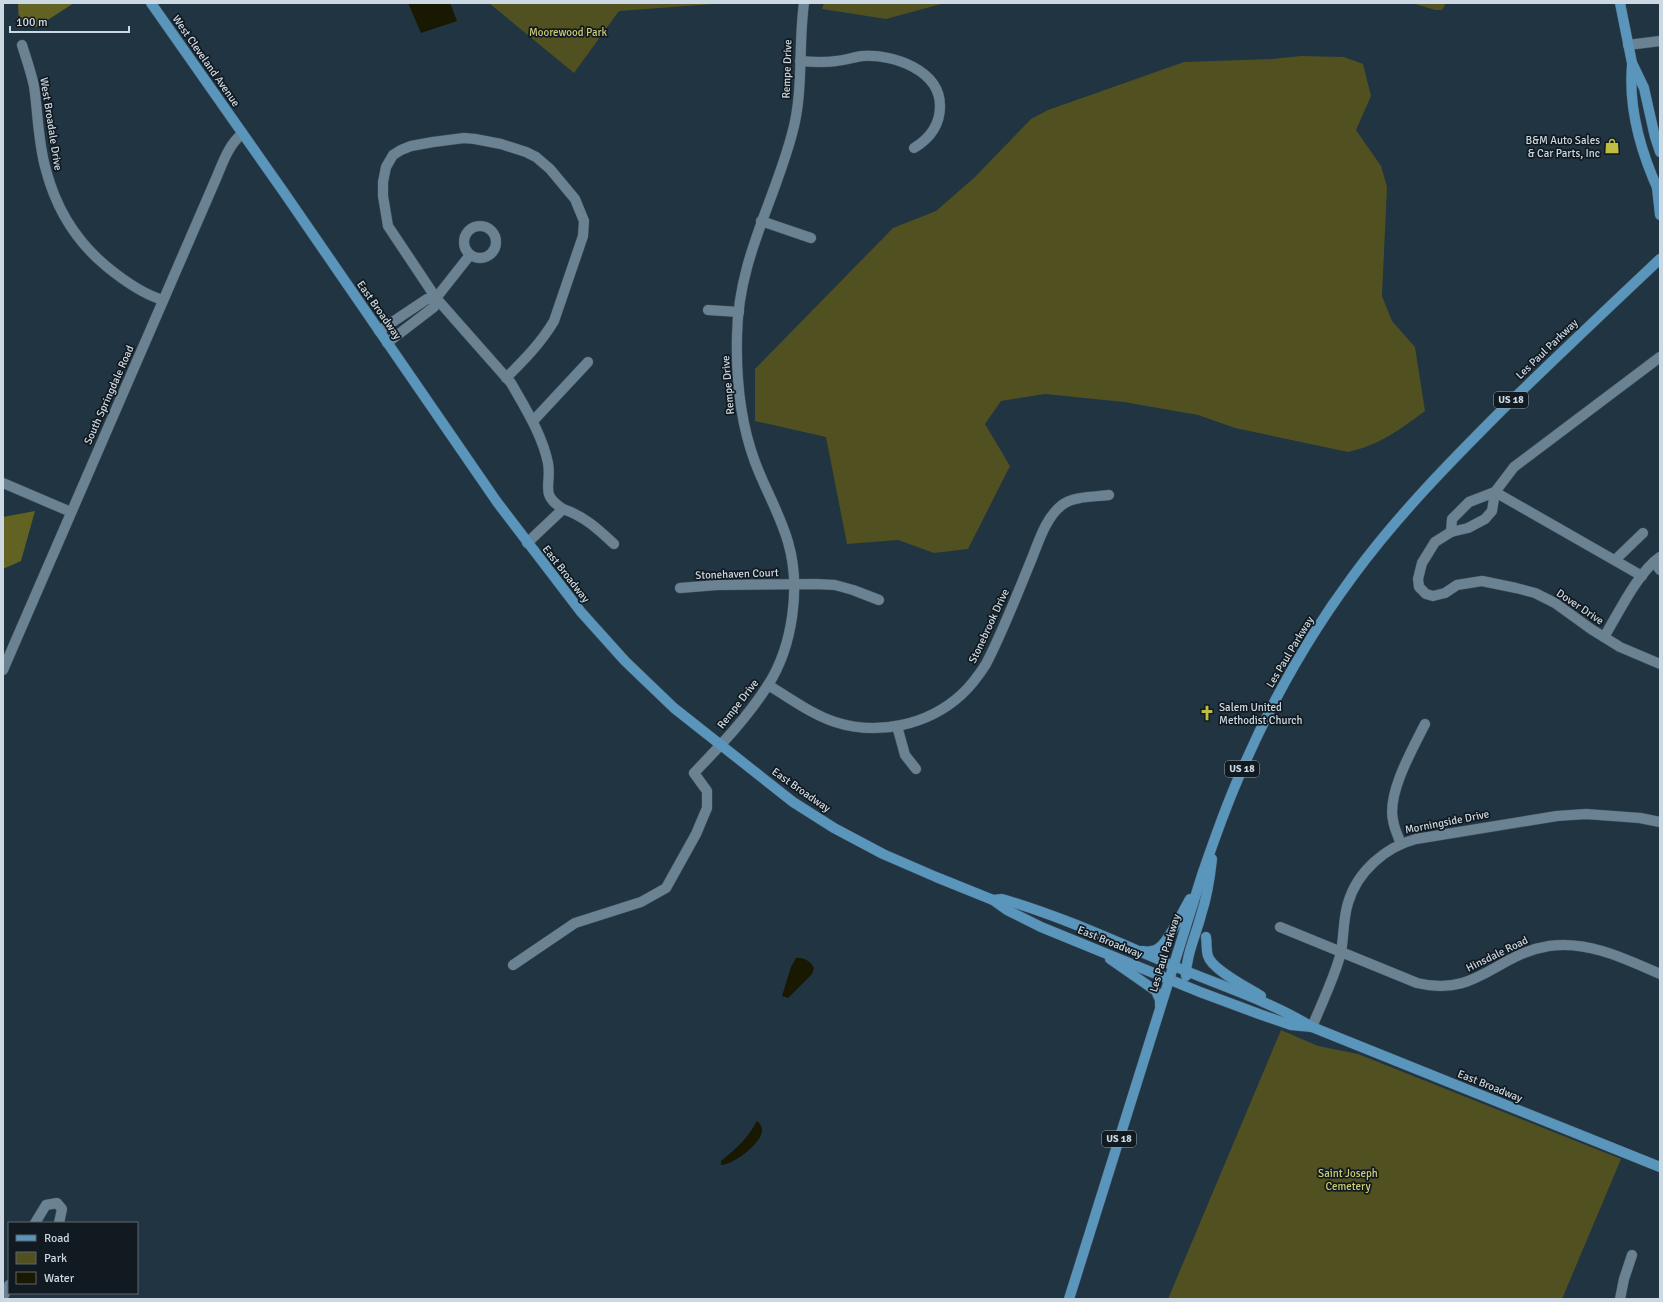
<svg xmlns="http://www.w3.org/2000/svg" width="1663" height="1302" font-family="Signika,sans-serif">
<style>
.green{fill:#505021}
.forest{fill:#626223}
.water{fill:#191800}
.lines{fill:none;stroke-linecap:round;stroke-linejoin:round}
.minor-casing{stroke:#3f505c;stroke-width:11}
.major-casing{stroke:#3f505c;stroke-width:11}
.minor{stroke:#6b8292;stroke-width:10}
.major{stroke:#5a95bc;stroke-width:10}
.labels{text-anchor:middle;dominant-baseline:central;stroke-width:3.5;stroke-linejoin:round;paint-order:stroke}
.shield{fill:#121a21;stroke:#95a0a8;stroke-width:1}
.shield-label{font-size:10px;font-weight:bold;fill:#cdd9e2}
.park-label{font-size:11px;fill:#cccd72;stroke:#121a21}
.street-label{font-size:11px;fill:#cdd9e2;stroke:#121a21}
.poi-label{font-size:11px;fill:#cdd9e2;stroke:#121a21;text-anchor:end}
</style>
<rect width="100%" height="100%" fill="#203442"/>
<g class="green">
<path d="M489,3H727L619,11L574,73Z"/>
<path d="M824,3H945L886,19L822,9Z"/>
<path d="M1412,3H1446L1442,10H1435Z"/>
<path d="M1301,56L1344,57L1363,64L1371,96L1356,130L1381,166L1387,187L1382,296L1392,321L1415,347L1425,411C1399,430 1380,445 1348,452L1235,428L1198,415L1124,402L1045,394L1001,401L985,424L1010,466L968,549L934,553L898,540L847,544L826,437L755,421V369L893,228L936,211L975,177L1031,119L1048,110L1184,62L1272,59Z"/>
<path d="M1281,1030L1318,1046L1358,1054L1621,1159L1562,1299H1168Z"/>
</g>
<g class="forest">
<path d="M18,3H74L37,27L19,25Z"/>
<path d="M35,511L21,561L3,569V517Z"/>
</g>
<g class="water">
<path d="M408,3H450L457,21L421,33Z"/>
<path d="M796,958C804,957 811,962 814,968L812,974L788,998L782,996L791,967Z"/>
<path d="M757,1121C759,1123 762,1126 762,1129C764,1142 733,1165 721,1165V1161C736,1149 748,1138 757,1121Z"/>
</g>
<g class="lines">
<g class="minor-casing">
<g id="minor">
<path d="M22,45C26,58 31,72 34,86C38,113 38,143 46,170C56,208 76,241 106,266C123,280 142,294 163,300"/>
<path d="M1628,45L1660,41"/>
<path d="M800,61C812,62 824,63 836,61C846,60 854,57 863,56C893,54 940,70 940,106C940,125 929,139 914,148"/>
<path d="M761,221L811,238"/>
<circle cx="480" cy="242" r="16"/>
<path d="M708,310L739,312"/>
<path d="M379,331L427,299L436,298"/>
<path d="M387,343L434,307L436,298L470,255"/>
<path d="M1660,357L1514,467L1495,492L1492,511L1485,519L1468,528L1451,532L1435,542L1422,563L1418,579L1419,587L1426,594L1433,596L1445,593L1457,585L1482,581L1516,588L1535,593L1555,603L1591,629L1620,647L1660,664"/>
<path d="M506,378C524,360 541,343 554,321L583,236L584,221L575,199L550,169L536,157L526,152L501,144L475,139L464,138L433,142L411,146L401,150L393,155L386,167L383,182V196L388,226L436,298L511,383C525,408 542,434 548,463C552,485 539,494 563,509"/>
<path d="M533,421L588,362"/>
<path d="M3,483L71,512"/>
<path d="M1451,532L1452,519L1469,502L1495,492L1642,576"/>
<path d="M527,543L563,509C584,516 598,529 614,544"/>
<path d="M1615,560L1643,533"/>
<path d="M1654,562L1660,570"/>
<path d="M680,588L717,585L816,584L835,585L853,590L879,600"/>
<path d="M1604,637C1618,614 1638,572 1660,557"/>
<path d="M3,670L215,181C222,165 228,145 242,134"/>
<path d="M768,685C790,698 811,714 835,722C878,736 928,725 961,695C971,686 979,675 986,664C1003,631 1016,597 1030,563C1038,544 1045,518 1062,505C1074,496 1095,497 1109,495"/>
<path d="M897,726L905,755L916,769"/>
<path d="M1401,844C1398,836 1394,828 1393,820C1387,793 1413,748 1425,724"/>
<path d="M1280,927L1417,983C1477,998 1496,954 1549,946C1587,940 1626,959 1660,974"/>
<path d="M513,965L575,923L641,902L666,888L696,834L707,808V791L694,773C720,746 747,718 768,685C793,646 801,586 788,542C780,514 765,489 755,462C740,422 736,378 737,336C738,260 773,205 792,134C804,92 798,46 804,3"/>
<path d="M1312,1027C1321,1005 1336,974 1341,952C1344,936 1343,919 1348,903C1357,872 1385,847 1416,839L1557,816L1586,814L1640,818L1660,822"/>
<path d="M35,1223L46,1205L57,1203L62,1209L59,1223"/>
<path d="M3,1297L9,1285"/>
<path d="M1620,1299L1624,1279L1632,1255"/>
</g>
</g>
<g class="major-casing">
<g id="major">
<path d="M151,3L283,191L497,502L581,612L625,661L674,708L793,802L834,828L883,854L936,877L993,900L1007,910L1041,927L1200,992L1259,1014L1291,1025L1312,1027"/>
<path d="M1620,3L1632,63L1644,88L1655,137L1660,152"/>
<path d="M1632,65C1628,110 1641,153 1660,194"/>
<path d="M1657,188L1660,215"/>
<path d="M993,900L1002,899C1064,917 1121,944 1181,969C1225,987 1271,1002 1312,1027L1660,1167"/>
<path d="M1206,937C1207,943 1206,950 1208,956C1212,970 1249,988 1261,996"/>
<path d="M1142,951C1148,952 1154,952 1160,947C1169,940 1183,911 1190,899"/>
<path d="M1110,959L1156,991L1160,1000V1006"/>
<path d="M1186,976C1186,955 1196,935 1201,915C1207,897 1210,878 1212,859"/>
<path d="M1069,1299L1202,875C1213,843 1224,811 1238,779C1268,708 1307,638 1353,576C1397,516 1449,463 1502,410C1554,359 1607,309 1660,259"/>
</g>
</g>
<use href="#minor" class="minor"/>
<use href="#major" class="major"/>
</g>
<defs>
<g id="shop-bare" transform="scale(1.2)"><path d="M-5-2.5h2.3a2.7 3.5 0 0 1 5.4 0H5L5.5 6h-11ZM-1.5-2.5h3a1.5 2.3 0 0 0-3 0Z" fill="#bebf42" stroke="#121a21" stroke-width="2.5" paint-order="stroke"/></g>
<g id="church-bare" transform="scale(1.2)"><path d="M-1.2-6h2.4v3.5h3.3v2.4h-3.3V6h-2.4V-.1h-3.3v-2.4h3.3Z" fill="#bebf42" stroke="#121a21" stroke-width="2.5" paint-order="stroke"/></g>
</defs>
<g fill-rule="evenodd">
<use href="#shop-bare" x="1612" y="146"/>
<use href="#church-bare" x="1207" y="713"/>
</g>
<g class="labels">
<g class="shield">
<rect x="1494" y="392" width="34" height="16" rx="3"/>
<rect x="1225" y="761" width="34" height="16" rx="3"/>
<rect x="1102" y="1131" width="34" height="16" rx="3"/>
</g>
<g class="shield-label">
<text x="1511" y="400">US 18</text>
<text x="1242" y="769">US 18</text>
<text x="1119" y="1139">US 18</text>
</g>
<g class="park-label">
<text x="568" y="32">Moorewood Park</text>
<text x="1348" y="1173">Saint Joseph<tspan x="1348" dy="13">Cemetery</tspan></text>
</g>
<g class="street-label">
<text transform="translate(206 61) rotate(55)">West Cleveland Avenue</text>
<text transform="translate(787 69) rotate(-88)">Rempe Drive</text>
<text transform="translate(51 124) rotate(81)">West Broadale Drive</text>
<text transform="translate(379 310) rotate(55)">East Broadway</text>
<text transform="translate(1547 349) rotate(-44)">Les Paul Parkway</text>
<text transform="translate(728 385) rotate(-95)">Rempe Drive</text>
<text transform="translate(109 395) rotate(-66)">South Springdale Road</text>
<text transform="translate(566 574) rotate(52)">East Broadway</text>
<text transform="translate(737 574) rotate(-2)">Stonehaven Court</text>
<text transform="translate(1580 607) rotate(34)">Dover Drive</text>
<text transform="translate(989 626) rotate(-65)">Stonebrook Drive</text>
<text transform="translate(1290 652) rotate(-59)">Les Paul Parkway</text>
<text transform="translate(738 704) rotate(-52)">Rempe Drive</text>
<text transform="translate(801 790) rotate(35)">East Broadway</text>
<text transform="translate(1447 822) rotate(-11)">Morningside Drive</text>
<text transform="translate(1110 942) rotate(22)">East Broadway</text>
<text transform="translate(1165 953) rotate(-73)">Les Paul Parkway</text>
<text transform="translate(1497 954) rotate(-26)">Hinsdale Road</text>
<text transform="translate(1490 1086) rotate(22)">East Broadway</text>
</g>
<g class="poi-label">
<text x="1600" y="140">B&amp;M Auto Sales<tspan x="1600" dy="13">&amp; Car Parts, Inc</tspan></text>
<text x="1219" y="707" text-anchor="start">Salem United<tspan x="1219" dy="13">Methodist Church</tspan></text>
</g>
</g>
<rect width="1663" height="1302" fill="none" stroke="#cdd9e2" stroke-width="8"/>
<rect x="8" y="1222" width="130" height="72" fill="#121a21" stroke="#5d666e"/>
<rect x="16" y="1235" width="20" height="6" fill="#5a95bc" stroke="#5d666e"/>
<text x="44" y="1242" font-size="12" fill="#cdd9e2">Road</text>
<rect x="16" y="1252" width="20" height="12" fill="#505021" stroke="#5d666e"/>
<text x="44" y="1262" font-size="12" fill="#cdd9e2">Park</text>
<rect x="16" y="1272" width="20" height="12" fill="#191800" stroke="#5d666e"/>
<text x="44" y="1282" font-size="12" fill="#cdd9e2">Water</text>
<path d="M10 26v6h119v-6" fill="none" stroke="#cdd9e2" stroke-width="2"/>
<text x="16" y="26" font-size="12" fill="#cdd9e2" stroke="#121a21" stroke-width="3" paint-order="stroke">100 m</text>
</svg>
